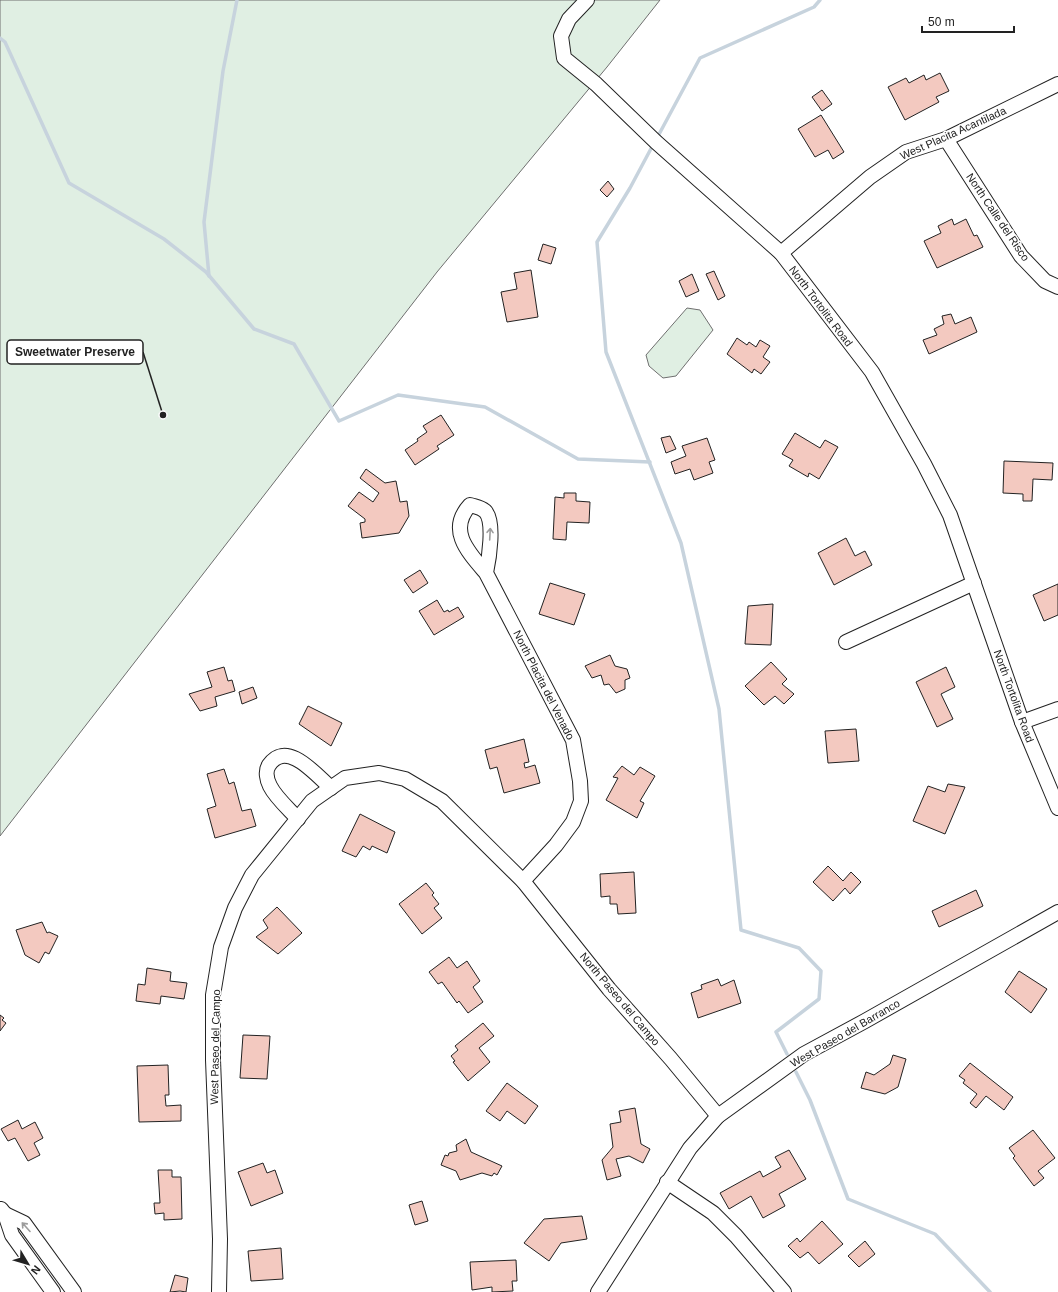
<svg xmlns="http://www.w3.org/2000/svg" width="1058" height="1292" font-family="Helvetica,sans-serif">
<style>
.green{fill:#e0efe3;stroke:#6f6f6f}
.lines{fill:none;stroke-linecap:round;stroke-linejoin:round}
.stream{stroke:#c7d3dd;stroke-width:3.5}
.building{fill:#f3c9c0;stroke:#222}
.minor-casing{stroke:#222;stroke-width:16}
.minor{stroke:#fff;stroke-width:14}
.oneway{stroke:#9c9c9c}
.labels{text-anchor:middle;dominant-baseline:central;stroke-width:3;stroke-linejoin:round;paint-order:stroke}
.street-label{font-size:11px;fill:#222;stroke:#fff}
.leader{fill:none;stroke:#222;stroke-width:1.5}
.callout-dot{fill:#222;stroke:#fff;stroke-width:1.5}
.callout{fill:#fff;stroke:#222;stroke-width:1.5}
.callout-label{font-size:12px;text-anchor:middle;font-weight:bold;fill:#222}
</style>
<rect width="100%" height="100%" fill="#fff"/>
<g class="green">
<path d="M0,0H660L607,67L437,272L0,836Z"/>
<path d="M687,308L700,310L713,330L676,376L663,378L649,366L646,355Z"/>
</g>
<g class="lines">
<g class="stream">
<path d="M0,38L5,42L69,183L164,239L206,272L254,329L294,344L339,421L398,395L485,407L578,459L650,462"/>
<path d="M657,138L700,58L814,7L820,0"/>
<path d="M654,143L630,188L597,242L606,352L681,543L719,709L741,930L799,948L821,971L819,999L776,1032L787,1054"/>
<path d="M209,276L204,222L223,71L237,0"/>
<path d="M796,1072L810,1100L848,1199L935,1234L990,1292"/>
</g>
</g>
<g class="building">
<path d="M940,73L949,91L936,97L939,102L905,120L888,87L906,78L909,83L924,75L926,80Z"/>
<path d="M822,90L832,104L822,111L812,97Z"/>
<path d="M821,115L844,152L833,159L828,150L815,157L798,129Z"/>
<path d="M608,181L614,189L607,197L600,190Z"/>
<path d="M952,219L954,225L966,219L974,236L977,235L983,247L937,268L924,241L941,233L938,226Z"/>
<path d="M543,244L556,248L551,264L538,260Z"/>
<path d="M531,270L538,317L507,322L501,292L517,289L514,273Z"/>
<path d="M714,271L725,296L718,300L706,274Z"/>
<path d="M692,274L699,291L686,297L679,281Z"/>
<path d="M951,314L955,324L971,317L977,332L929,354L923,340L937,335L934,329L944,324L942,316Z"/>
<path d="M737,338L747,345L749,342L756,347L760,340L770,346L763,357L770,362L761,374L754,369L752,373L727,354Z"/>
<path d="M441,415L454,435L437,446L439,449L415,465L405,450L418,441L417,439L427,432L423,426Z"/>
<path d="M795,433L820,448L825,440L838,447L819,479L809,473L808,477L789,466L793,460L782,454Z"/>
<path d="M670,436L676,449L666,453L661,438Z"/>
<path d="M707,438L715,460L709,462L713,473L694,480L690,469L675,474L671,462L686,456L682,446Z"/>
<path d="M1004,461L1053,463L1052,480L1033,479L1032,501H1023V494L1003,493Z"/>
<path d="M366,469L385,483L396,481L400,502L407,501L409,516L399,533L362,538L360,523L365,522V519L348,506L359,492L373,502L379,493L360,478Z"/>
<path d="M564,493H576V501L590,502L589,523L567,522L566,540L553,539L555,497L564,498Z"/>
<path d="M846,538L855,556L865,551L872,565L834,585L818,553Z"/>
<path d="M420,570L428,583L413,593L404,580Z"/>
<path d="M550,583L585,594L574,625L539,614Z"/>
<path d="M1058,584V615L1044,621L1033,595Z"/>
<path d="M437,600L444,612L448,610L449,612L458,607L464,617L434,635L419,611Z"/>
<path d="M773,604L771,645L745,644L748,606Z"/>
<path d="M610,655L615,666L627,669L630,678L625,680V689L616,693L609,684L604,685L601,675L592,678L585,666Z"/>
<path d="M771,662L787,679L782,684L794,694L784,704L775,696L764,705L745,686Z"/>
<path d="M224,667L228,681L232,680L235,691L215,697L217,706L200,711L189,694L212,687L207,672Z"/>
<path d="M946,667L955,687L941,694L953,719L937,727L916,682Z"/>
<path d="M253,687L257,698L242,704L239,692Z"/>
<path d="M308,706L342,723L331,746L299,724Z"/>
<path d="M856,729L859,761L828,763L825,731Z"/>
<path d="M524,739L529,762L524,763L525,768L535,765L540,783L504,793L497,767L490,769L485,750Z"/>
<path d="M622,766L634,775L640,767L655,776L640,801L644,803L637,818L606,800L618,778L613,777Z"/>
<path d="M224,769L229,784L234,782L242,811L251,809L256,826L215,838L207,809L216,806L207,774Z"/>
<path d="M948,784L965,787L945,834L913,821L928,786L945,792Z"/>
<path d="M360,814L395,832L387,853L372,846L370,850L363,846L356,857L342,851Z"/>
<path d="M828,866L843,881L851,872L861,882L850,894L845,888L833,901L813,882Z"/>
<path d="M634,872L636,913L618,914L617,904H610V896L601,897L600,874Z"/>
<path d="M426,883L434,893L432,895L439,904L434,908L442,918L422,934L399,904Z"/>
<path d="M976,890L983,906L939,927L932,911Z"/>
<path d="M277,907L302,933L278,954L256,937L268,928L263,920Z"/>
<path d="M42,922L47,933L49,932L58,936L49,954L45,952L39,963L25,955L16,930Z"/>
<path d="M449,957L457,968L467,961L480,981L473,987L483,1002L468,1013L459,1001L457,1003L442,982L438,984L429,972Z"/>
<path d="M147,968L171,972L170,981L187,983L184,999L161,996L160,1004L136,1001L138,984L145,985Z"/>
<path d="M1019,971L1047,989L1031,1013L1005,992Z"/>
<path d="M718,979L721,986L734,980L741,1003L698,1018L691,993L702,989L701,985Z"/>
<path d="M0,1015L4,1018L2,1020L6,1023L0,1031Z"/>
<path d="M483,1023L494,1036L479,1048L490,1062L468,1081L453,1062L455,1061L451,1056L458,1050L455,1046Z"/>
<path d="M243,1035L270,1036L267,1079L240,1078Z"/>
<path d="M893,1055L906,1059L898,1087L885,1094L861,1088L866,1072L874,1075L890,1064Z"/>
<path d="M970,1063L1013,1097L1004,1110L986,1096L976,1108L970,1103L977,1094L963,1083L965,1080L959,1076Z"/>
<path d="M168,1065L169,1095H165L166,1106L181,1105V1121L139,1122L137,1066Z"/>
<path d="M507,1083L538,1106L525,1124L507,1111L500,1121L486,1111Z"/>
<path d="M635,1108L641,1144L650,1149L643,1163L629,1156L616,1159L621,1176L607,1180L602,1160L613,1147L610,1124L621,1122L619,1111Z"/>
<path d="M18,1120L22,1129L35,1122L43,1138L34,1143L40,1155L28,1161L15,1138L8,1141L1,1129Z"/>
<path d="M1033,1130L1055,1158L1038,1171L1044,1178L1034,1186L1013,1158L1015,1156L1009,1148Z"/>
<path d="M466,1139L471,1152L502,1166L497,1175L494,1173L492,1176L482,1173L460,1180L456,1171L441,1165L445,1155L448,1156L449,1153L457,1151L456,1145Z"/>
<path d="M789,1150L806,1179L779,1194L785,1206L763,1218L751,1196L729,1209L720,1193L760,1171L763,1177L781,1167L775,1157Z"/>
<path d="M263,1163L267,1173L275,1170L283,1193L251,1206L238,1172Z"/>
<path d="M158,1170H172V1177H181L182,1219L164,1220V1213L155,1214L154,1203H160Z"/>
<path d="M422,1201L428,1221L415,1225L409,1205Z"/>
<path d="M582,1216L587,1239L561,1243L549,1261L524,1243L544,1219Z"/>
<path d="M822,1221L843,1244L819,1264L808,1252L800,1258L788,1246L797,1238L800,1242Z"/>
<path d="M865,1241L875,1254L859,1267L848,1256Z"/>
<path d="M281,1248L283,1279L251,1281L248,1251Z"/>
<path d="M516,1260L517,1281H512L513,1291L492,1292V1287L472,1290L470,1262Z"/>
<path d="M175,1275L188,1278L186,1292L180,1291L170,1292Z"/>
</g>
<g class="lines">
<g class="minor-casing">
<g id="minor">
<path d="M587,0L569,19L561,36L564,58L596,84L656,142L781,253L872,372L924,464L950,515L1022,722L1058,808"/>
<path d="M946,139L1021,256L1045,281L1058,287"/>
<path d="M781,253L870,177L906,152L946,139L1058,84"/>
<path d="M486,573C489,559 495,521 485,511C480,507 476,507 470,505C447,530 468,552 486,573L573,740L580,781L581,801L573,822L556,845L523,881"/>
<path d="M846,642L974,583"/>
<path d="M1022,722L1058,709"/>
<path d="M298,819C289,809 276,798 270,786C267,780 265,771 269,765C287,739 316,775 331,788"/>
<path d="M667,1182L713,1213L736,1236L784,1292"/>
<path d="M1,1209L5,1214L12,1235L53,1292"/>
<path d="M5,1214L24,1223L74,1292"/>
<path d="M219,1292L220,1239L213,1060V995L221,947L235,908L252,875L312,801L345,778L379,773L405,779L442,801L523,881L609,989L671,1059L718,1116"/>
<path d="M598,1292L690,1148L718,1116L804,1054L865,1021L1058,912"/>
</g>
</g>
<use href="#minor" class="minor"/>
</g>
<defs><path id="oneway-shaft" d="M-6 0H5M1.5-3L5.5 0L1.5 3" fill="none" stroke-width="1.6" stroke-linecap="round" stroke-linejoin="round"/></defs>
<g class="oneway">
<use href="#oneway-shaft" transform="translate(490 534) rotate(-87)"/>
<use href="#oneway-shaft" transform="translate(26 1227) rotate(-132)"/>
</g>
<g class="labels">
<g class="street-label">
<text transform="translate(953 133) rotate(-24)">West Placita Acantilada</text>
<text transform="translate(998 217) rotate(56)">North Calle del Risco</text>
<text transform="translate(821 306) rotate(53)">North Tortolita Road</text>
<text transform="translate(544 685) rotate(63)">North Placita del Venado</text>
<text transform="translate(1014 696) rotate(70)">North Tortolita Road</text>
<text transform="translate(620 999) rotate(50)">North Paseo del Campo</text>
<text transform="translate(845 1033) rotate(-30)">West Paseo del Barranco</text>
<text transform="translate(215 1047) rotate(-89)">West Paseo del Campo</text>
</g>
</g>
<path class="leader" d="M163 415L143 352"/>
<circle class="callout-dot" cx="163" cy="415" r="4"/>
<rect class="callout" x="7" y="340" width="136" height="24" rx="4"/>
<g class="callout-label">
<text x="75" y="356">Sweetwater Preserve</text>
</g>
<g transform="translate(28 1264) rotate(128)" stroke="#ffffff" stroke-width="3" paint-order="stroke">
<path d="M0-3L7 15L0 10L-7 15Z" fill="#222222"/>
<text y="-6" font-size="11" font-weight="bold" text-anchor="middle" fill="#222222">N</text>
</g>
<path d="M922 26v6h92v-6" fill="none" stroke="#222222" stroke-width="2"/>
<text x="928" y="26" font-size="12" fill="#222222" stroke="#ffffff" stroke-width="3" paint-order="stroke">50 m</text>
</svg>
